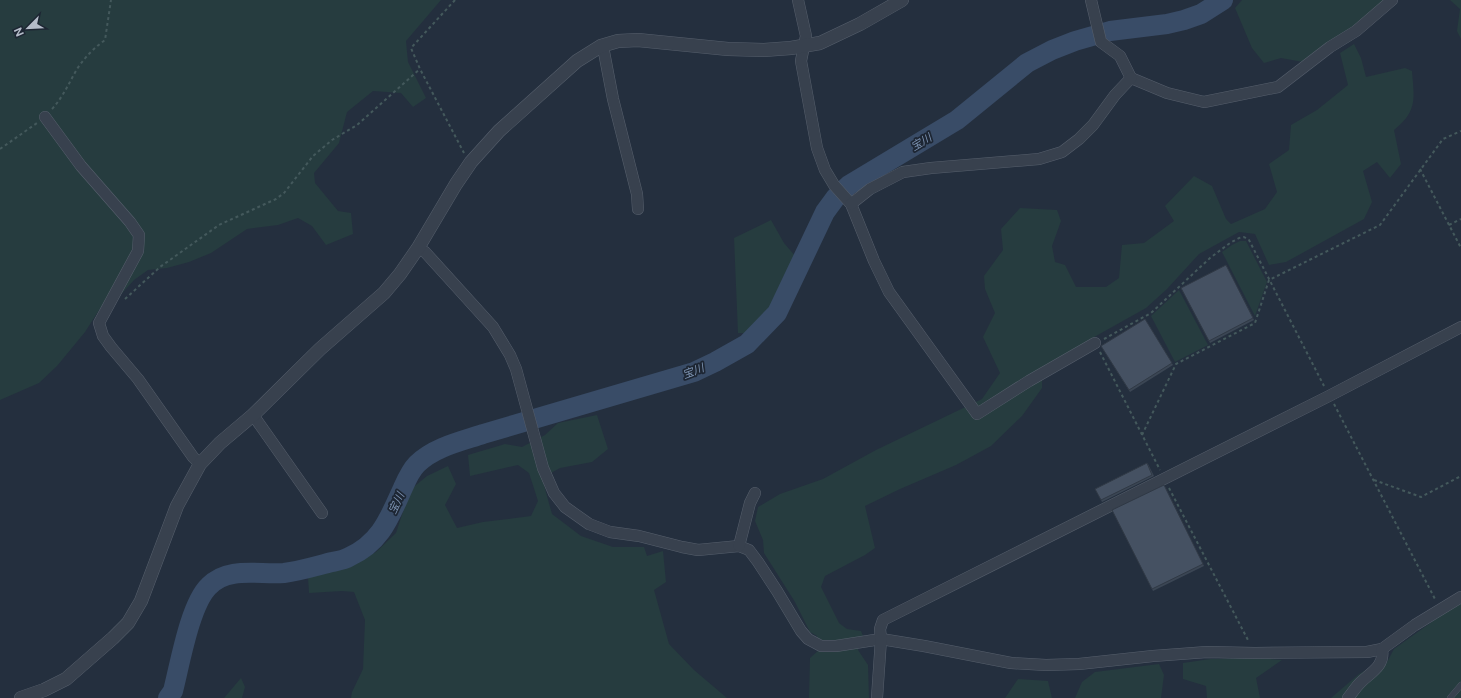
<svg xmlns="http://www.w3.org/2000/svg" width="1461" height="698" font-family="'Public Sans','Noto Sans JP',sans-serif">
<style>
.green{fill:#263c3f}
.lines{fill:none;stroke-linecap:round;stroke-linejoin:round}
.river{stroke:#394c67;stroke-width:20}
.service-casing{stroke:#565f6c;stroke-width:6}
.minor-casing{stroke:#565f6c;stroke-width:12}
.tertiary-casing{stroke:#565f6c;stroke-width:14}
.path{stroke:#44595c;stroke-width:2;stroke-dasharray:3 3;stroke-linecap:butt}
.service{stroke:#38414e;stroke-width:5.5}
.minor{stroke:#38414e;stroke-width:11}
.tertiary{stroke:#38414e;stroke-width:13}
.wall{fill:#3b4654}
.building{fill:#455162;stroke:#303945}
.labels{text-anchor:middle;dominant-baseline:central;stroke-width:3.5;stroke-linejoin:round;paint-order:stroke}
.water-label{font-size:11px;font-style:italic;fill:#7c92b1;stroke:#1d2633}
</style>
<rect width="100%" height="100%" fill="#242f3e"/>
<g class="green">
<path d="M0,0H441L406,41L408,62L426,98L413,107L401,93L373,91L347,112L339,143L314,173L315,183L338,211L351,213L353,234L326,245L312,226L298,218L278,225L247,229L211,253L189,262L167,268L148,270L134,280L116,300L101,307L85,332L57,366L39,383L0,400Z"/>
<path d="M1242,0H1386L1352,28L1303,62L1281,58L1264,63L1252,48L1235,8Z"/>
<path d="M1450,0H1461V39L1457,31L1460,9Z"/>
<path d="M1354,44L1361,58L1366,77L1405,68L1412,71C1414,98 1418,111 1394,130L1401,164L1390,178L1377,162L1363,171L1372,202L1364,219L1286,262L1269,265L1255,234L1239,232L1199,254L1167,289L1146,308L1096,336L1042,370V388L1022,416L991,446L956,465L900,489L865,506L875,548L865,555L825,576L821,587L839,623L847,629L861,631L863,636L858,639V650L868,665L869,698H809L810,658L819,650L817,636L810,632L795,602L764,553L763,540L755,521L758,507L780,494L823,479L876,450L982,399L1000,373L983,337L995,313L985,289L984,276L1003,250L1001,229L1020,208L1057,210L1061,221L1052,246L1055,262L1065,265L1076,287H1106L1119,278L1122,245L1144,243L1174,221L1165,206L1194,176L1212,186L1226,219L1231,224L1265,209L1277,192L1269,164L1289,150L1291,125L1317,110L1348,85L1340,53Z"/>
<path d="M771,220L784,243L796,257C780,289 774,310 746,333H738L734,238Z"/>
<path d="M1240,241H1246L1267,282L1255,316L1222,252L1232,245Z"/>
<path d="M1179,290L1208,345L1175,362L1151,316Z"/>
<path d="M597,415L608,449L592,462L560,468L542,478L552,514L581,536L613,547H644L647,556L663,551L666,582L654,590L669,644L694,670L727,698H351L352,692L363,669L365,620L354,592L342,591L309,593L308,577L346,568L376,552L396,533L410,490L427,476L448,466L456,484L445,505L457,528L483,522L531,516L538,501L529,473L518,465L470,476L468,455L505,444L522,447L545,435L558,423Z"/>
<path d="M1461,603V698H1331L1359,674L1368,669H1379L1386,664L1394,649L1450,609Z"/>
<path d="M1260,658L1282,660L1256,678L1260,698H1207L1206,686L1183,679V663L1210,659Z"/>
<path d="M1159,664L1164,675L1161,698H1075L1082,682L1095,672Z"/>
<path d="M241,678L245,687L242,698H224Z"/>
<path d="M1018,679L1048,681L1052,698H1005Z"/>
</g>
<g class="lines">
<path class="river" d="M168,698L173,691C180,664 190,604 209,586C228,566 259,575 284,573C300,571 316,566 332,562C337,561 344,560 349,557C380,543 389,519 402,490C406,481 410,471 417,464C434,447 462,441 483,434L694,372L715,362L747,344L777,313L825,212L836,197L849,185L957,120L1027,63L1052,50L1075,41L1110,31L1167,24L1184,20L1201,14L1223,0"/>
<g class="service-casing">
<path id="service" d="M1450,698L1461,685"/>
</g>
<g class="minor-casing">
<g id="minor">
<path d="M798,0L806,36L801,61L817,148L825,170L834,185L851,204L874,261L889,292L977,414L1029,381L1095,343"/>
<path d="M1091,0L1101,42L1120,56L1131,78L1167,93L1204,102L1278,87L1330,47L1356,31L1392,0"/>
<path d="M601,46L604,52L613,99L637,194L638,209"/>
<path d="M45,117L81,166L130,222L139,235L138,251L99,323L103,336L111,347L138,379L193,457L200,464"/>
<path d="M851,204L870,189L903,172L931,168L1039,159L1062,152L1079,139L1093,125L1115,95L1131,78"/>
<path d="M418,248L425,252L493,327L510,355L516,369L543,468L554,493L565,507L589,524L610,532L639,536L682,547L698,550L739,546L749,550L758,562L777,591L801,631L808,639L821,646H836L881,639L924,646L1011,663L1046,665L1079,664L1153,656L1207,652L1255,653L1367,652L1382,649"/>
<path d="M253,415L322,513"/>
<path d="M739,546L750,503L755,493"/>
<path d="M877,698L881,639L880,629L883,620L1329,396L1461,327"/>
<path d="M1348,698C1352,693 1356,687 1360,683C1371,672 1385,666 1382,649L1415,625L1461,597"/>
</g>
</g>
<g class="tertiary-casing">
<path id="tertiary" d="M21,698L44,690L66,679L113,638L128,623L141,601L177,506L200,464L220,443L253,415L320,349L384,293L400,274L418,248L456,184L471,162L499,131L577,61L601,46L618,41L638,40L728,49L764,50L791,48L820,43L860,24L902,0"/>
</g>
<g class="path">
<path d="M455,0L411,48L420,69L464,153"/>
<path d="M52,109C63,97 69,83 77,69C85,57 94,48 105,40L111,0"/>
<path d="M0,149L37,123"/>
<path d="M1420,169L1461,248"/>
<path d="M1449,225L1461,219"/>
<path d="M125,299L160,267L219,225L276,199L284,193L313,156L332,140L357,125L420,69"/>
<path d="M1104,339L1151,313L1210,258L1230,243L1239,238L1244,237L1249,240L1324,386"/>
<path d="M1100,352L1160,470"/>
<path d="M1334,404L1436,601"/>
<path d="M1142,435L1176,364L1255,323L1269,280L1380,225L1443,139L1461,131"/>
<path d="M1374,480L1421,497L1461,476"/>
<path d="M1169,488L1249,642"/>
</g>
<use href="#service" class="service"/>
<use href="#minor" class="minor"/>
<use href="#tertiary" class="tertiary"/>
</g>
<g class="wall">
<path d="M1227,267L1254,320L1210,343L1209,341Z"/>
<path d="M1145,319L1173,365L1130,392L1101,346Z"/>
<path d="M1148,464L1154,476L1102,502L1101,500Z"/>
<path d="M1164,485L1204,566L1153,591L1152,589Z"/>
</g>
<g class="building">
<path d="M1226,265L1253,318L1209,341L1181,288Z"/>
<path d="M1145,319L1172,363L1129,390L1101,346Z"/>
<path d="M1147,463L1152,475L1101,500L1095,489Z"/>
<path d="M1164,485L1203,564L1152,589L1112,510Z"/>
</g>
<g class="labels">
<g class="water-label">
<text transform="translate(921 142) rotate(-31)">宝川</text>
<text transform="translate(693 371) rotate(-21)">宝川</text>
<text transform="translate(396 503) rotate(-65)">宝川</text>
</g>
</g>
<g transform="translate(28 28) rotate(246)" stroke="#1d2633" stroke-width="3" paint-order="stroke">
<path d="M0-3L7 15L0 10L-7 15Z" fill="#b4bcc9"/>
<text y="-6" font-size="11" font-weight="bold" text-anchor="middle" fill="#b4bcc9">N</text>
</g>
</svg>
